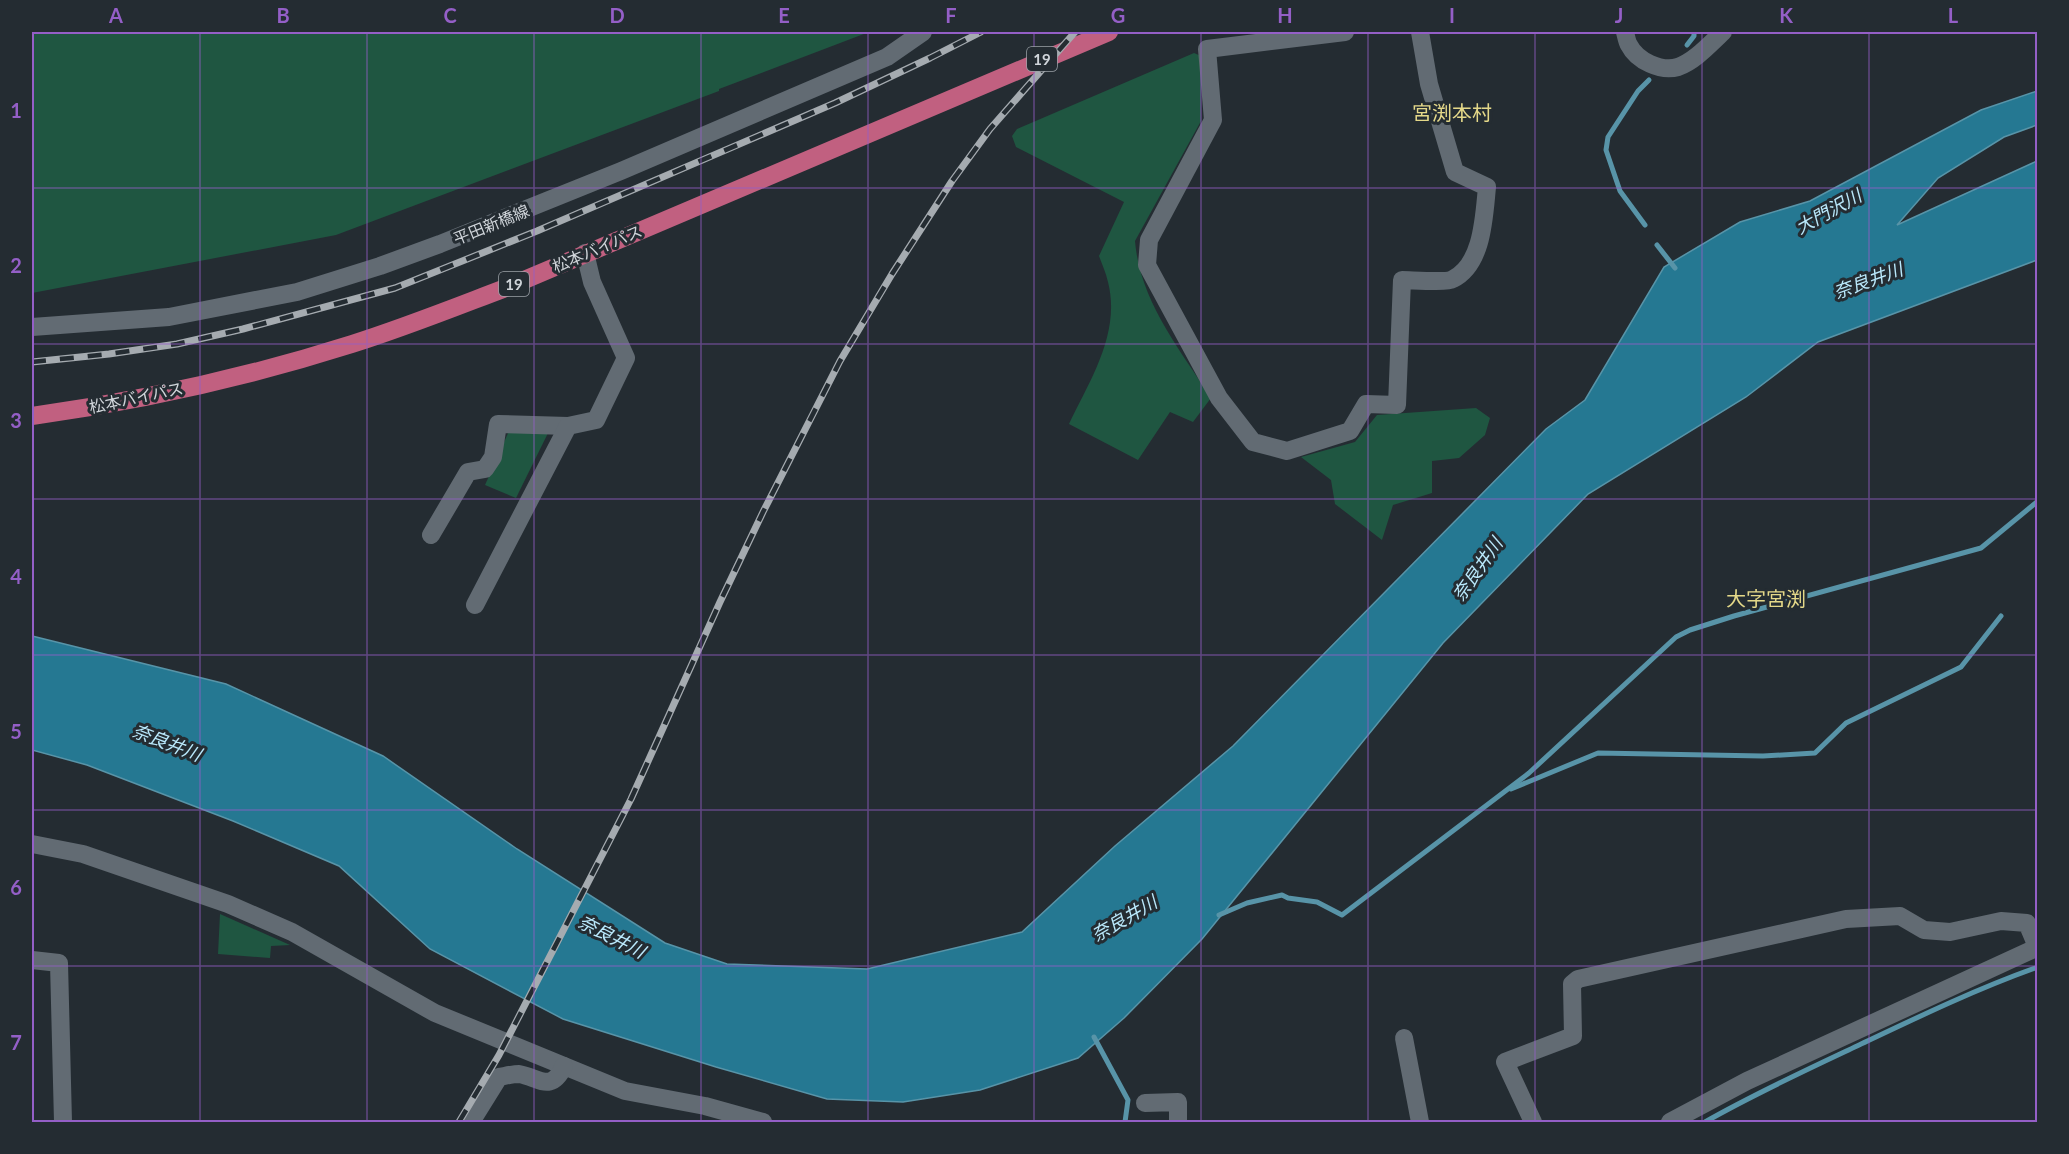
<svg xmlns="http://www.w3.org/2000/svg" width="2069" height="1154" font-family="Lato,'Noto Sans JP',sans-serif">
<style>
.green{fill:#1f5641}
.water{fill:#257892;stroke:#5894a8;stroke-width:1.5}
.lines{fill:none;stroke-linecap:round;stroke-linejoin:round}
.stream{stroke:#5894a8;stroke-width:5}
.minor{stroke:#626b73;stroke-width:18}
.tertiary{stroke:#626b73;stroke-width:18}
.secondary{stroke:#626b73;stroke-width:18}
.trunk{stroke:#c16080;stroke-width:18}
.rail-casing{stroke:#a5abb0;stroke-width:7}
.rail{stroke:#242c32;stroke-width:4.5;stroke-dasharray:14;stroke-linecap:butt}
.grid{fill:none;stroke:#945fc7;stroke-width:1.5;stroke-opacity:0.55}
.labels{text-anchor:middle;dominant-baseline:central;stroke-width:6;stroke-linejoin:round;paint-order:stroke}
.shield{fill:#242c32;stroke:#9ca2a8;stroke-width:1.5}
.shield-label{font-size:15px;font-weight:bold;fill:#d0d5da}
.street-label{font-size:16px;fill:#d0d5da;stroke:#242c32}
.water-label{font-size:18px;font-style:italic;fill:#bae9fc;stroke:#242c32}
.quarter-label{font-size:20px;fill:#e4d889;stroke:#242c32}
.neatline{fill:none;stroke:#945fc7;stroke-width:2}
.grid-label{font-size:20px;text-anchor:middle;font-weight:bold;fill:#945fc7}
</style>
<rect width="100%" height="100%" fill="#242c32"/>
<g class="green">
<path d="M32,32H869L719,89V91L336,235L32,293Z"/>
<path d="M1194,53L1201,56V121L1135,241C1140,301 1179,348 1211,398L1193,422L1170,412L1138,460L1069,424C1090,380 1121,333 1108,282C1106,273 1102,264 1099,256L1124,202L1016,147L1012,136L1017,129Z"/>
<path d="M1476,408L1490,418L1485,435L1459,458L1432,461V493L1393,505L1382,540L1335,504L1331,480L1301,457L1355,442L1377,415Z"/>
<path d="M509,431H549L516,498L485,485Z"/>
<path d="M220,914L290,945L271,946L270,958L218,954Z"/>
</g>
<path class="water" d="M2037,91V125L2004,137L1938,178L1897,225L2037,161V260L1818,342L1746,397L1588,494L1443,643L1202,939L1124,1018L1078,1058L980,1090L903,1102L827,1099L716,1067L563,1019L430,949L339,866L233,821L87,765L32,750V636L226,684L383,756L517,849L665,943L727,964L867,969L1022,932L1115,846L1233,746L1546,429L1585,400L1664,267L1740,222L1810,201L1981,110Z"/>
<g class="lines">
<g class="stream">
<path d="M1687,45L1694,36V32"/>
<path d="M1645,225L1620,191L1606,150L1608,137L1638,91L1649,80"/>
<path d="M1657,245L1675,268"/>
<path d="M1511,789L1598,753L1763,756L1815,753L1846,723L1961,667L2001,616"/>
<path d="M1219,915L1247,903L1282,895L1288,898L1317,902L1342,915L1529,773L1676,637L1690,630L1734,616L1981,548L2038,501"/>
<path d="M1094,1037L1128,1100L1125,1122"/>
<path d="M1705,1122C1754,1094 1806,1070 1857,1046C1916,1018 1976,989 2038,967"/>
</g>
<g class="minor">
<path d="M1345,32L1207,49L1213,120L1149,240L1147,265L1219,398L1253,442L1287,451L1350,431L1366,404L1397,405L1402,280C1412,280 1446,283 1453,279C1483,264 1484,216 1487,187L1455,172L1429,84L1420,32"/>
<path d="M1625,32C1626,36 1627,42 1629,45C1637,61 1661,72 1678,67C1695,61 1710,44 1723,32"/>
<path d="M431,535L468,472L485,469L493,457L498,424L568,426"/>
<path d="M475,605L568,426L596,420L626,358L592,282L585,253"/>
<path d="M32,844L83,854L228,904L292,932L435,1013L625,1091L705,1106L763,1122"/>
<path d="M32,960L59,963L63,1122"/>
<path d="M1404,1038L1420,1122"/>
<path d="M1145,1103L1178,1102V1122"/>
<path d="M471,1122L499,1077C505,1076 513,1074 519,1074C540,1078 551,1093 564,1066"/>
<path d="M1533,1122L1505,1062L1573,1036L1572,984L1578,979L1846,919L1900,916L1924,930L1950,932L2001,921L2027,923L2038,949"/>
</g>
<path class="tertiary" d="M1670,1122L1747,1081L2038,947"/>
<path class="secondary" d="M32,327L169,317L297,292L380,266L440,244L621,171L887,57L923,32"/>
<path class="trunk" d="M32,416C140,401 248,377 352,344C403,328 453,308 503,289L1109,32"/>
<g class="rail-casing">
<g id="rail">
<path d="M32,362L109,354L177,344L243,329L395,288L537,231L835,103L930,58L981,32"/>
<path d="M459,1122L499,1055L631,799L720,602L763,512L840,361L892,274L952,181L990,129L1075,32"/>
</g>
</g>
<use href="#rail" class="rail"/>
</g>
<path class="grid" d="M200,32V1122M367,32V1122M534,32V1122M701,32V1122M868,32V1122M1034,32V1122M1201,32V1122M1368,32V1122M1535,32V1122M1702,32V1122M1869,32V1122M32,188H2038M32,344H2038M32,499H2038M32,655H2038M32,810H2038M32,966H2038"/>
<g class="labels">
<g class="shield">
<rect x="1027" y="47" width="30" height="24" rx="4.5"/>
<rect x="499" y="272" width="30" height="24" rx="4.5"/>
</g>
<g class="shield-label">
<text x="1042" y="59">19</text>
<text x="514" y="284">19</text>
</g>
<g class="street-label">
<text transform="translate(491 224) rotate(-22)">平田新橋線</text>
<text transform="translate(597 248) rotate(-23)">松本バイパス</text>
<text transform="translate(136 397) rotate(-12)">松本バイパス</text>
</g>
<g class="water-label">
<text transform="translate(1828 211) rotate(-29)">大門沢川</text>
<text transform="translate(1868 280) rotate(-20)">奈良井川</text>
<text transform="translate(1477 569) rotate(-55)">奈良井川</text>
<text transform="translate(167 742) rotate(21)">奈良井川</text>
<text transform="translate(1124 918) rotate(-30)">奈良井川</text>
<text transform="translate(612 936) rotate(27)">奈良井川</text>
</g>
<g class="quarter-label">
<text x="1452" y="112">宮渕本村</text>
<text x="1766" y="598">大字宮渕</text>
</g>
</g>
<rect width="2069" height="1154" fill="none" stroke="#242c32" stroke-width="66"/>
<rect x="33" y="33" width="2003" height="1088" class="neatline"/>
<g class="grid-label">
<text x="116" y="23">A</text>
<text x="283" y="23">B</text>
<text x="450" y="23">C</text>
<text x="617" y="23">D</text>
<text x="784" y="23">E</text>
<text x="951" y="23">F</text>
<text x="1118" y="23">G</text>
<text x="1285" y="23">H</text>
<text x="1452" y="23">I</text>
<text x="1619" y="23">J</text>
<text x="1786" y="23">K</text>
<text x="1953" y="23">L</text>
<text x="16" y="118">1</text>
<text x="16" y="273">2</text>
<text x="16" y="428">3</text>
<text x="16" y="584">4</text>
<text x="16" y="739">5</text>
<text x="16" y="895">6</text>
<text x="16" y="1050">7</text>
</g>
</svg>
